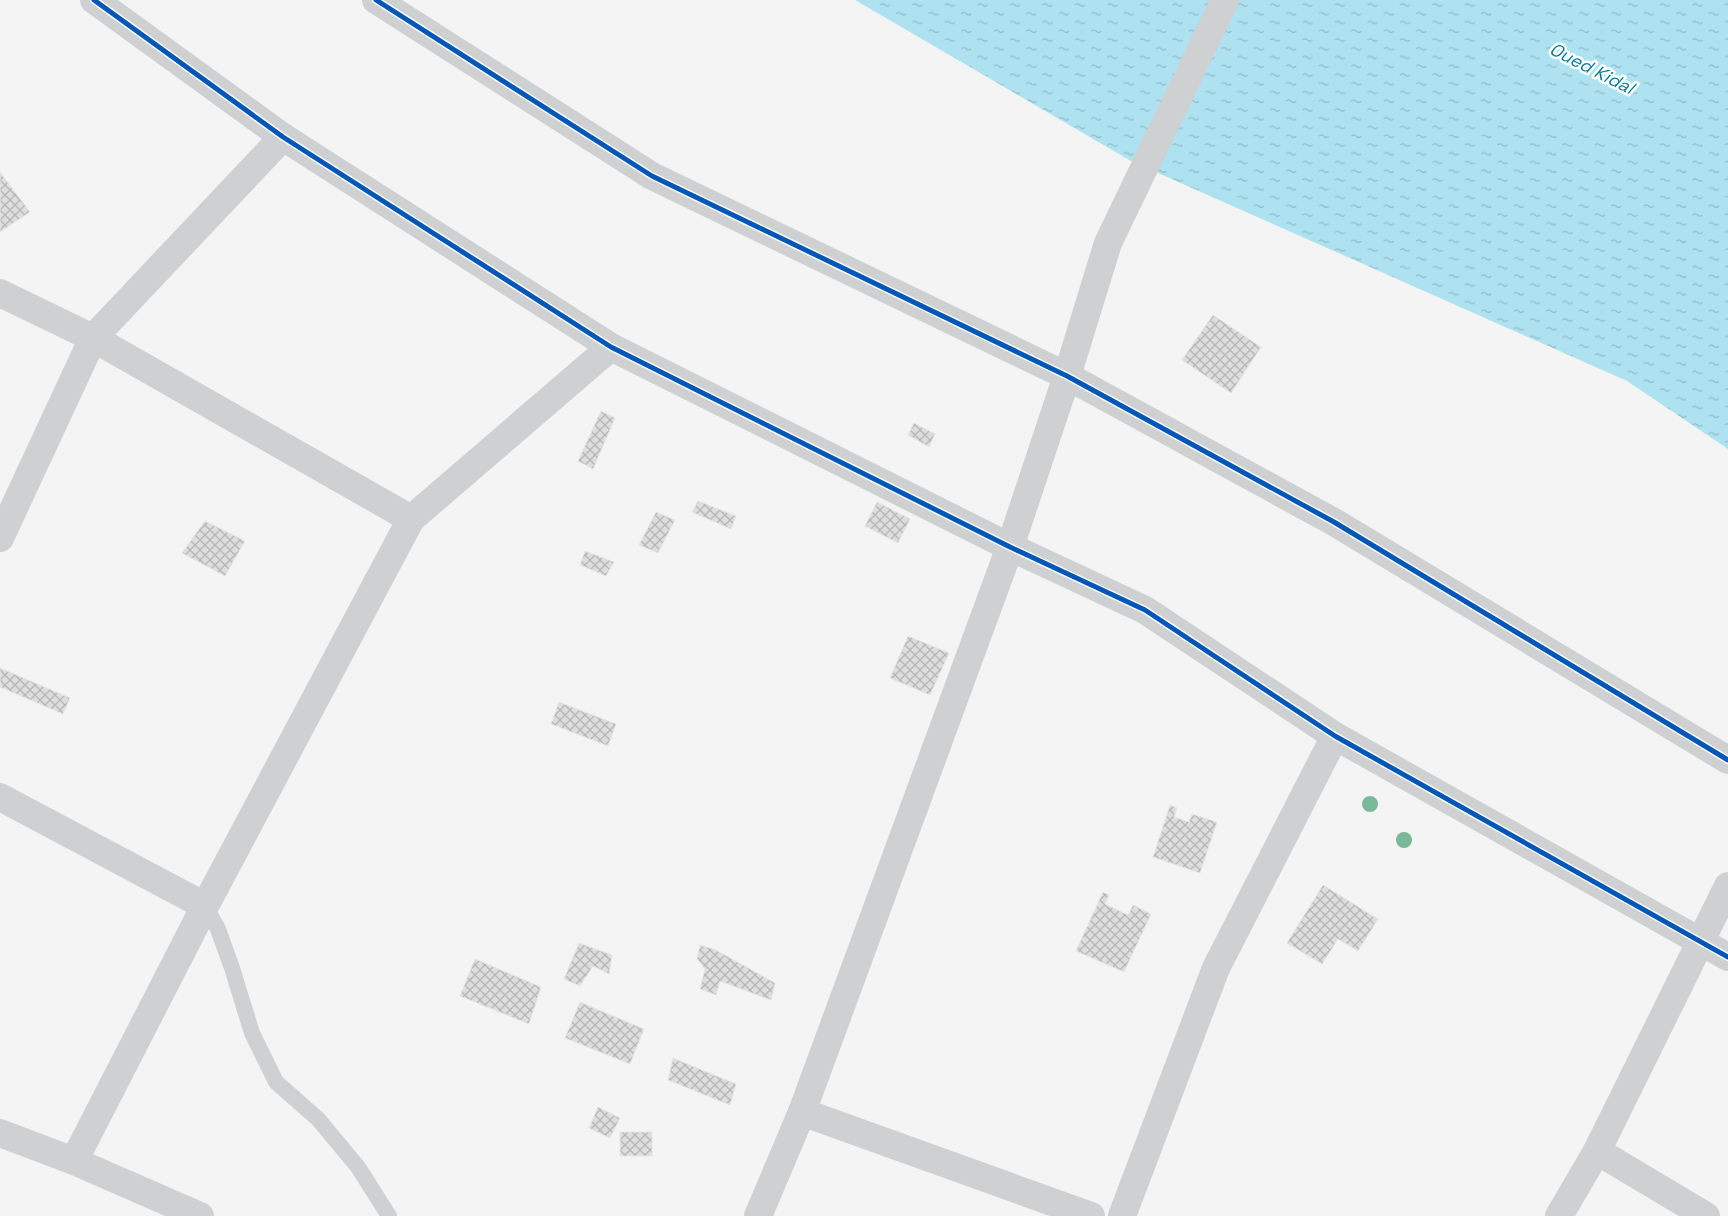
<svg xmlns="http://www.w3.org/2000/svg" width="1728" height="1216" font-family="'Space Grotesk',sans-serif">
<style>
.water{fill:url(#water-ripples)}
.building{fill:url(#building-cross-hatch);stroke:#e5e6e7}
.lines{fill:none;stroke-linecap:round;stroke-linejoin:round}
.service{stroke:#ced0d2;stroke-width:16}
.minor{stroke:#ced0d2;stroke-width:28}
.cycleway-casing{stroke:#fff;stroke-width:8}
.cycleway{stroke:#0057b8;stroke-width:5}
.tree{fill:#7ab899}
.labels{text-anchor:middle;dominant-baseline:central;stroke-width:5;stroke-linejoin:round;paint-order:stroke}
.water-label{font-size:18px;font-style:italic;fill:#0c7c9b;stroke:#fff}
</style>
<defs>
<pattern id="water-ripples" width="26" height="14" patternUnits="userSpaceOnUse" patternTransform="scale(1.25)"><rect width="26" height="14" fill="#aee2f0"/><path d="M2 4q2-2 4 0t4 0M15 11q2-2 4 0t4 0" fill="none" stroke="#90bac6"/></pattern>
<pattern id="building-cross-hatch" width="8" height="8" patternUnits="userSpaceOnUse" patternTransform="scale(1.25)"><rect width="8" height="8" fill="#ddddde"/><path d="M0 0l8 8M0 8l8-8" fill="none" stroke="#b5b6b7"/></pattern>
</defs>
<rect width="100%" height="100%" fill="#f4f4f4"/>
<path class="water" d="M855,0H1728V449L1627,381L1131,161Z"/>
<g class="building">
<path d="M0,172L30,212L0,232Z"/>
<path d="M1213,315L1261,347L1231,393L1182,360Z"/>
<path d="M601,411L615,418L593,469L578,461Z"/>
<path d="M914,423L935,434L929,447L908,435Z"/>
<path d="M698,501L736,516L731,529L692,512Z"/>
<path d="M877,502L910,519L898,543L865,526Z"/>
<path d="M656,512L675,520L658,553L639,545Z"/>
<path d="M205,521L245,541L225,576L182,553Z"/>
<path d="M585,551L614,562L606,576L580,565Z"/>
<path d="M908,636L949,653L930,695L890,678Z"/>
<path d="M0,668L70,698L63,714L0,687Z"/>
<path d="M559,702L616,724L608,746L551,724Z"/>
<path d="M1170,805L1177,808L1174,817L1189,822L1192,814L1217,822L1200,873L1153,857Z"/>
<path d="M1323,885L1378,919L1358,951L1338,939L1322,964L1287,943Z"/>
<path d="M1103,892L1109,895L1105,904L1128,915L1133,905L1151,914L1124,972L1076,951Z"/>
<path d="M579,943L612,955L609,974L593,966L580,986L564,979Z"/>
<path d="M700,945L716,950L775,983L771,1000L720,981L716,995L700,989L705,969L697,959Z"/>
<path d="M475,959L541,987L529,1024L460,996Z"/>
<path d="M580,1002L644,1029L630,1064L565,1038Z"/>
<path d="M673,1058L736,1084L730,1105L668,1080Z"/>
<path d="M598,1107L620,1118L610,1138L589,1128Z"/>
<rect x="620" y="1132" width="32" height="24"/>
</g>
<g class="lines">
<path class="service" d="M205,906L218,929L232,968L252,1033L276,1082L318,1119L358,1167L389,1216"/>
<g class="minor">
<path d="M94,0L283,137L611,347L1010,547L1145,610L1335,736L1728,957"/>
<path d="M376,0L652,176L1067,376L1334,522L1728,760"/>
<path d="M0,293L93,338L411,519"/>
<path d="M0,538L93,338L283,137"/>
<path d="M0,797L205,906"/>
<path d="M802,1112L1091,1216"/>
<path d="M0,1133L74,1161L200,1216"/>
<path d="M1597,1151L1706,1216"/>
<path d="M74,1161L205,906L411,519L611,347"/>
<path d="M758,1216L802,1112L1010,547L1067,376L1108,243L1225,0"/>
<path d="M1122,1216L1216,968L1335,736"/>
<path d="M1559,1216L1597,1151L1728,886"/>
</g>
<g class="cycleway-casing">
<g id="cycleway">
<path d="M94,0L283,137L611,347L1010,547L1145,610L1335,736L1728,957"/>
<path d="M376,0L652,176L1067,376L1334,522L1728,760"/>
</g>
</g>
<use href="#cycleway" class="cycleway"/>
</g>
<g class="tree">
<circle cx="1370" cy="804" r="8"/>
<circle cx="1404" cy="840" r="8"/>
</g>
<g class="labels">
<g class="water-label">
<text transform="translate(1592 68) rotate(27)">Oued Kidal</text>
</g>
</g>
</svg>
